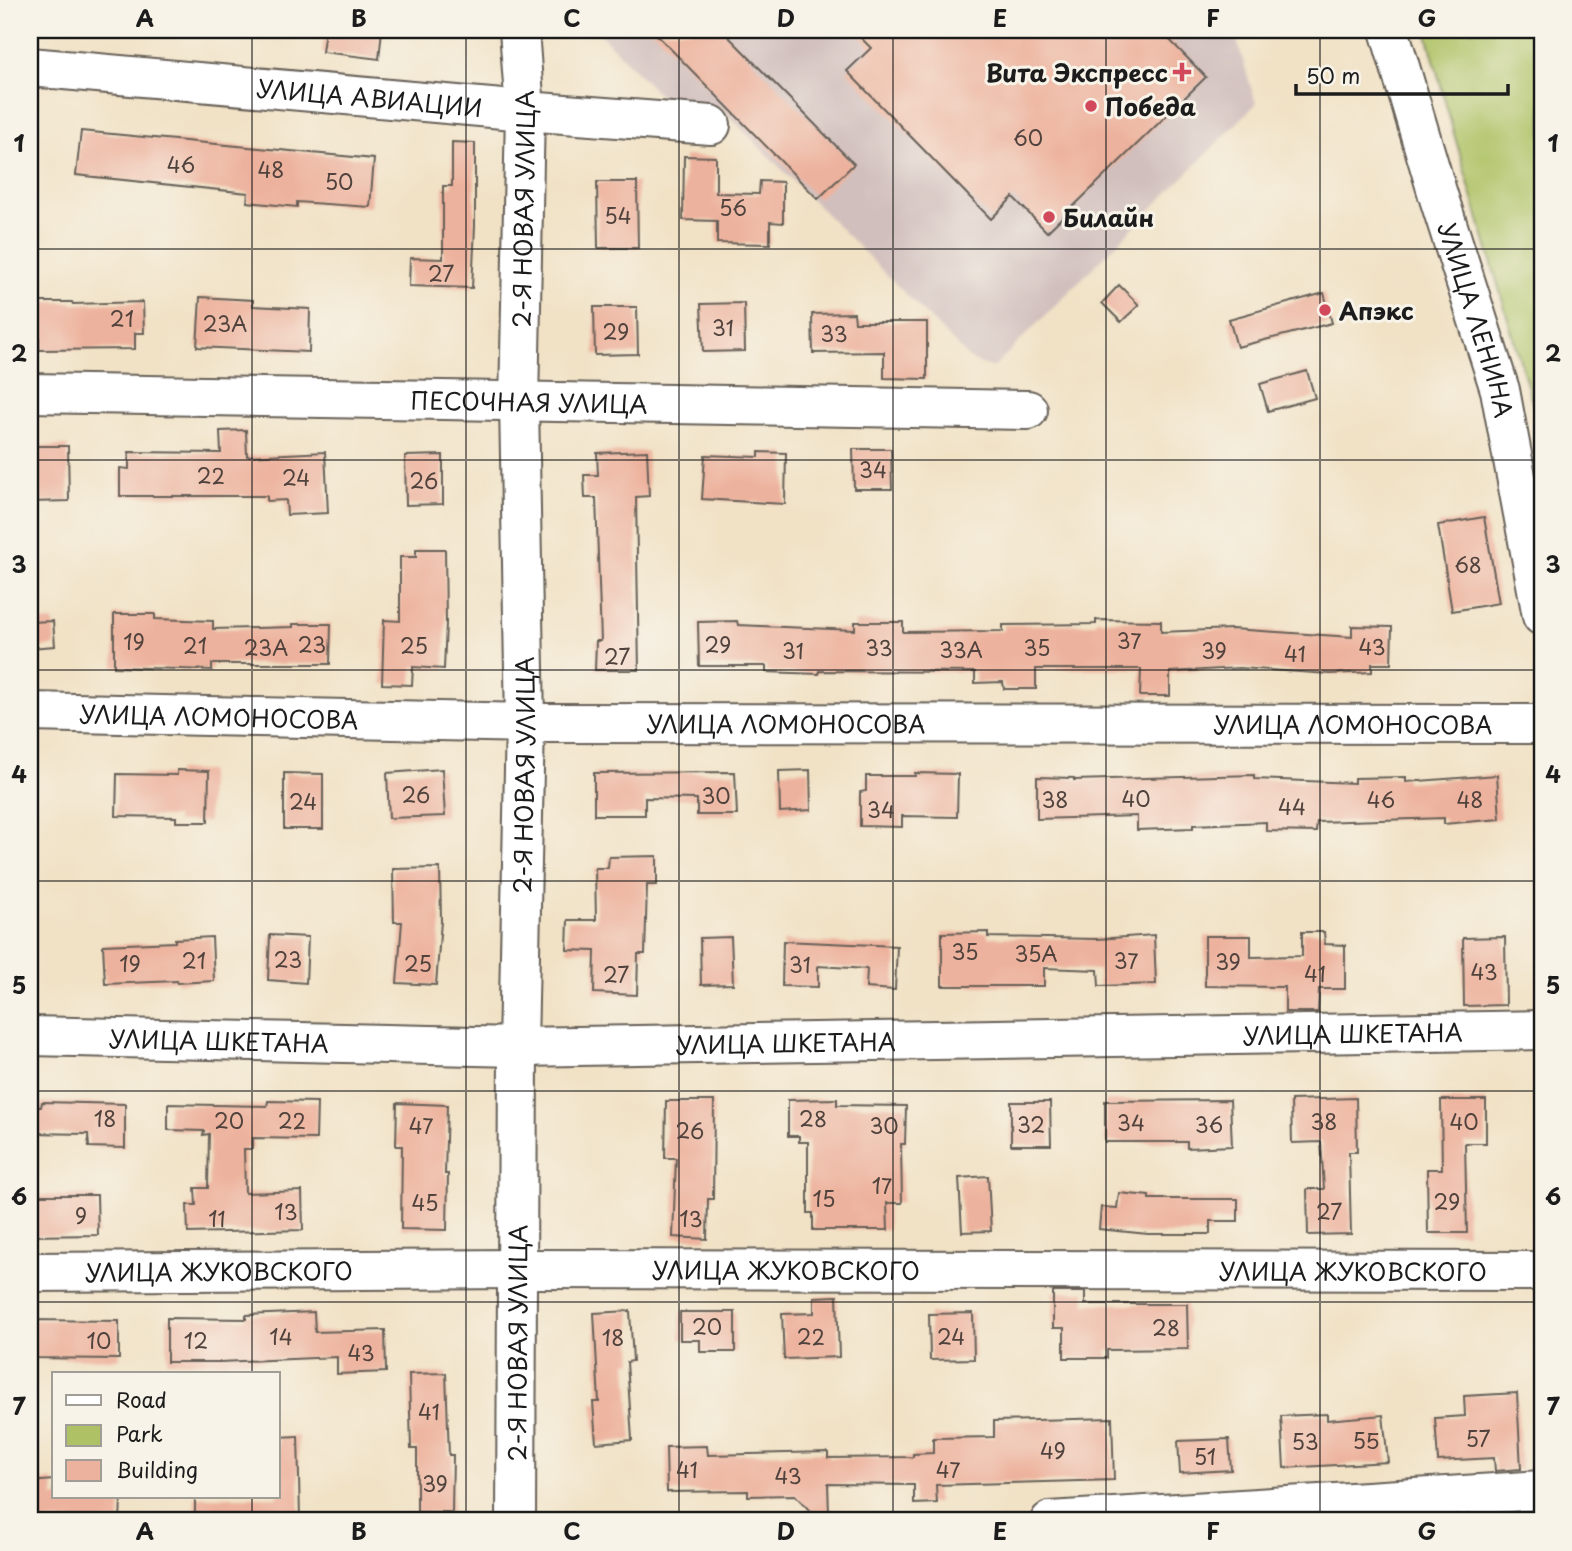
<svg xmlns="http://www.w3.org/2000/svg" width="1572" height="1551" font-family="'Playpen Sans',sans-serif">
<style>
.industrial{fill:#d1bfbd}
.green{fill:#aec265;stroke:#656f40;stroke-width:2}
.building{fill:#edb29d}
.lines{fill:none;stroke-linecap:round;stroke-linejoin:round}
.minor-casing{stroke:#676158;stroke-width:42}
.minor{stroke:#fff;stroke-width:38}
.grid{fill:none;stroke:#1c1c1c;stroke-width:2;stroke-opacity:0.55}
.poi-dot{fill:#d1495b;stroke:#f7f3e8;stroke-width:2.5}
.labels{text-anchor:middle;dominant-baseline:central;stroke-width:6;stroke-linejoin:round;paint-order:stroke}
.number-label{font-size:21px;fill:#50423c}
.poi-label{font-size:24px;font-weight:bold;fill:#1c1c1c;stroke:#f7f3e8;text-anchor:start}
.street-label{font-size:24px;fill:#1c1c1c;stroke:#f7f3e8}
.neatline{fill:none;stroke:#1c1c1c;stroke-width:2.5}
.grid-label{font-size:23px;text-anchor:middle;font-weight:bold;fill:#1c1c1c}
</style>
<rect width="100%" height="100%" fill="#f7f3e8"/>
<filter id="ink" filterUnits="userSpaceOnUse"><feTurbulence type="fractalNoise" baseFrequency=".0143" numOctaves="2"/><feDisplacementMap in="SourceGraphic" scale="14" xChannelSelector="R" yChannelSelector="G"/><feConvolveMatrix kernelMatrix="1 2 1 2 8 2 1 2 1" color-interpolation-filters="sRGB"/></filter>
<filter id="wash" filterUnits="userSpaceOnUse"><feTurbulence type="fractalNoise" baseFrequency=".00686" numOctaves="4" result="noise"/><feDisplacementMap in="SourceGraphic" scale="28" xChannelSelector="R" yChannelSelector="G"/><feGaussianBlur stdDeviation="1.57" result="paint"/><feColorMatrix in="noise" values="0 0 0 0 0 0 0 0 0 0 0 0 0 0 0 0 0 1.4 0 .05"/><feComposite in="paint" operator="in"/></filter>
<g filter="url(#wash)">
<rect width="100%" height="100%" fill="#f1e2c6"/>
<path class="industrial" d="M596,30H1234L1256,104L993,368L971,360L723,110L669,105Z"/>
<path class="green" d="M1426,30H1542V436L1452,127Z"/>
<g id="blocks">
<g class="building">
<path d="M325,30H382L379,59L322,52Z"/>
<path d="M652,30H722L854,164L818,199Z"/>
<path d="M853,30H1160L1206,77L1047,232L1013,197L991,219L847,71L871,48Z"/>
<path d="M81,131L374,159L370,207L297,202V207L247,202L248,193L76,175Z"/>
<path d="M452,142L475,143V226L472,288L409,286L410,258L443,259V186H452Z"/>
<path d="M684,156L716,157V193L759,194L760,181L783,182V223L770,222V244L717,243V221L683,220Z"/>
<path d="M597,182H637L638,248H598Z"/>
<path d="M1119,285L1139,305L1121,322L1102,303Z"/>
<path d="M1324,293L1332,323L1237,347L1229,319Z"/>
<path d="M200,297L253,300V306L310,309L309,352L197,347Z"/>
<path d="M39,302H72L73,304L143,302L144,333H135V349L39,350Z"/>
<path d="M744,303L745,351L703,352L701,304Z"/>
<path d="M594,307H637L638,354L595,355Z"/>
<path d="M854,313L855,322H927V379L884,378V352L813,353L812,314Z"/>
<path d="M1307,371L1315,398L1268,411L1260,384Z"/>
<path d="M246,430L247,456L325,452L328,513L287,515L286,500L267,501V496H120V468L129,469V452L221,453L220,431Z"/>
<path d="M30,446H68L69,501L30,502Z"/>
<path d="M853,449H891L892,489H854Z"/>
<path d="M647,451L649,496L636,497L639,670H595L596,641H601L596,498H585L584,475H598L597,453Z"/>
<path d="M759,452L786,453L785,504L702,499L705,455L759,457Z"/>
<path d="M443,455V504L406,505L405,456Z"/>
<path d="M1484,517L1499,603L1452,611L1438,525Z"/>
<path d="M416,549H445L446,623L444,669L413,667L412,685L382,684L384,620L400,621V557H416Z"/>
<path d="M114,614H155V619L213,621V629L293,627V624H331L330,664H212V670L114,667Z"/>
<path d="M1096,620L1161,621V632L1232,629L1352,637V626L1392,627L1391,664H1372V672L1330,674L1239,668L1170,672V696H1140L1141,669H1036V689H1004L1003,682L975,683V672L819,671V674L766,672V666H699L698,622L737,621L738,625L855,630V622H903V632L1003,631V625L1096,624Z"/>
<path d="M53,621L55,646L30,648V622Z"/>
<path d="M442,769L445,816L389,818L387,773Z"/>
<path d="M177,770L209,771L208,822H176V817L116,816L117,774L177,775Z"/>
<path d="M810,770L811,810L780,812L779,771Z"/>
<path d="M735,772L737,815H697V799L645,798V815H594V773Z"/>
<path d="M284,773L323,774V829H284Z"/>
<path d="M915,773L958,774L957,817L902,816V827L860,826V792L866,791V776H915Z"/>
<path d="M1254,775V779L1354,783V778L1406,777V782L1497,775L1500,819L1444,824V818L1317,822L1316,832L1266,831V822L1193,825V828L1137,830V816L1037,819V777L1074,778V780Z"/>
<path d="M657,856V885H647L645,954H638L637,995L594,993L595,951L567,950L568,920H596L595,868H608L609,857Z"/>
<path d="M440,868L441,921L436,985L397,983L402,922H394L393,869Z"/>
<path d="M988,932V937L1097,939L1154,935L1156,984L1099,986L1098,970L1044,968V986H942V933Z"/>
<path d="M1302,932H1324L1325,944L1345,945V989H1319L1318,1012H1285V987L1205,986V936H1251V957L1302,956Z"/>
<path d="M270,935L308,937L306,983L268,980Z"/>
<path d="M212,937L214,981L177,983V981L105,984L103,945L175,942V939Z"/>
<path d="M731,937L733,984L701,985L700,938Z"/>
<path d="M1505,937L1506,1005L1464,1006L1463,938Z"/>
<path d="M783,941L897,946L895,990L866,988L867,969L818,966V987L782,986Z"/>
<path d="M1356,1098L1357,1152H1349L1351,1234L1308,1235L1307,1189H1324L1321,1142L1292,1143L1291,1100Z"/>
<path d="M837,1099V1105L906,1106L905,1144H901L902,1203H887L888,1230H813V1213H808V1142H799V1136H788V1100Z"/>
<path d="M1230,1100L1232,1146L1187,1148V1142H1105V1101Z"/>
<path d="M1441,1100H1486V1143H1465L1467,1233H1428L1427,1169H1442Z"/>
<path d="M268,1101L317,1102L316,1139L253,1138V1149H244L245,1193L302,1191L303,1230L188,1233L187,1205H196L195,1188H208L209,1134L203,1135L204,1131L168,1130V1104L267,1106Z"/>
<path d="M666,1101H714L713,1199H708L707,1239L673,1237L676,1158H665Z"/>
<path d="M42,1102L125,1104V1148L89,1147L88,1134L30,1133V1107H41Z"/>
<path d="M1011,1102H1050L1051,1145H1011Z"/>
<path d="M397,1103L447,1105L445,1174H448L447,1230L401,1229L402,1146H396Z"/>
<path d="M988,1176L991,1231L962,1232L959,1178Z"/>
<path d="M1119,1193L1149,1196V1199H1238V1221H1210V1234H1148L1099,1229L1101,1207L1117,1208Z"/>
<path d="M30,1195H97L98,1235L30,1236Z"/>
<path d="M1053,1292H1085V1304H1187L1188,1349L1107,1350V1358H1064V1328H1053Z"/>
<path d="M837,1296L839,1357L784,1359L782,1314L814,1313V1297Z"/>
<path d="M630,1311L633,1361L627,1362L632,1440L596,1443L593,1402H599L594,1313Z"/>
<path d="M314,1312L315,1332L385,1330L386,1372L337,1374V1357L220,1362H167V1318L246,1319V1315Z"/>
<path d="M680,1312H735V1352H700V1340H680Z"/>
<path d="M973,1313L974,1359L930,1360L929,1314Z"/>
<path d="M30,1320L119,1321V1359L30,1358Z"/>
<path d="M446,1373L449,1455H453L452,1512H417V1449H411L409,1374Z"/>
<path d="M1517,1393L1521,1469L1495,1471L1494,1458L1438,1461L1435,1418L1465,1416L1464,1396Z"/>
<path d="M1327,1414V1420L1383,1415L1388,1462L1284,1468L1281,1416Z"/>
<path d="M1112,1418L1114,1480L936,1485L937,1503L914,1504V1485L828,1484L829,1513L813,1514L795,1495L748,1496V1491L667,1492L666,1447L707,1446L708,1455L828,1452V1458L913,1457V1454L933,1453V1438L994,1437V1421Z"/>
<path d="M298,1436L300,1518L195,1521V1497H278V1437Z"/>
<path d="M1229,1439L1231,1470L1180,1473L1178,1441Z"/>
<path d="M53,1480L54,1497L121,1499L120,1521H30V1482Z"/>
</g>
</g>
</g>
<g filter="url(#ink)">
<use href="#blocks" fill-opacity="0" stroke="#676158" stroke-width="2"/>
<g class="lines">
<g class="minor-casing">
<g id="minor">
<path id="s1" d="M1389,30L1438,195L1500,390L1542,616"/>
<path id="s2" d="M30,67L525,111L711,125"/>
<path id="s3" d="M30,393L1028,410"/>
<path id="s4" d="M30,712L525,723L1542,724"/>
<path id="s5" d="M30,1036L518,1047L1542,1030"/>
<path id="s6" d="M30,1272L518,1269L1542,1271"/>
<path id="s7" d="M516,1521L518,1047L525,723L519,403L525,111L519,30"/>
<path d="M1050,1521L1542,1490"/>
</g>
</g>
<use href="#minor" class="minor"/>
</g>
</g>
<path class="grid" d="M252,30V1374M466,30V1521M679,30V1521M893,30V1521M1106,30V1521M1320,30V1521M30,249H1542M30,460H1542M30,670H1542M30,881H1542M30,1091H1542M30,1302H1542M252,1497V1521"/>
<g class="poi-dot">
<path d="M1178.5 61.5h7v7h7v7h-7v7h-7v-7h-7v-7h7z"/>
<circle cx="1091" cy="106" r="7"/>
<circle cx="1049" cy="217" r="7"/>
<circle cx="1325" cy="310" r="7"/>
</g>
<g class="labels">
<g class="number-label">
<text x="1028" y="137">60</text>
<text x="181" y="164">46</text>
<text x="271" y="169">48</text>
<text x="339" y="181">50</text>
<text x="733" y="207">56</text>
<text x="618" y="215">54</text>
<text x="441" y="273">27</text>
<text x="122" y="318">21</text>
<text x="225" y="323">23А</text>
<text x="723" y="327">31</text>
<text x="616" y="331">29</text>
<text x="834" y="333">33</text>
<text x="873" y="469">34</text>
<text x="211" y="475">22</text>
<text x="296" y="477">24</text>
<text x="424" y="480">26</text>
<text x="1468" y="564">68</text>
<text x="1129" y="640">37</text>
<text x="134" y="641">19</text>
<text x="312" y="644">23</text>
<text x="718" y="644">29</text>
<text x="195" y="645">21</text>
<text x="414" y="645">25</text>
<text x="1372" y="646">43</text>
<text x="266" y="647">23А</text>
<text x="879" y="647">33</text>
<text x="1037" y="647">35</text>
<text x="961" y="649">33А</text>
<text x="793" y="650">31</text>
<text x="1214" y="650">39</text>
<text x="1295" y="653">41</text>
<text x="617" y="656">27</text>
<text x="416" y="794">26</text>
<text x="716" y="795">30</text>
<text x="1136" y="798">40</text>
<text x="1055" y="799">38</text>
<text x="1381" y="799">46</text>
<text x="1470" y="799">48</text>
<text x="303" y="801">24</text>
<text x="1292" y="806">44</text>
<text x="881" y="809">34</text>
<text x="965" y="951">35</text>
<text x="1036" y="953">35А</text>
<text x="288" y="959">23</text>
<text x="194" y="960">21</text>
<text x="1126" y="960">37</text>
<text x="1228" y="961">39</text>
<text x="130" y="963">19</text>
<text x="418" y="963">25</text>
<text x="800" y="964">31</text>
<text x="1484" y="971">43</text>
<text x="1315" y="973">41</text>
<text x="616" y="974">27</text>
<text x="105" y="1118">18</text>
<text x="813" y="1118">28</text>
<text x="229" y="1120">20</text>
<text x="292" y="1120">22</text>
<text x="1324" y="1121">38</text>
<text x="1464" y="1121">40</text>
<text x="1131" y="1122">34</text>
<text x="1031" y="1124">32</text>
<text x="1209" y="1124">36</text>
<text x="421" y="1125">47</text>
<text x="884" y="1125">30</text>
<text x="690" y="1130">26</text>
<text x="882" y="1185">17</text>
<text x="824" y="1198">15</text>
<text x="1447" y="1201">29</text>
<text x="425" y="1202">45</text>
<text x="286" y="1211">13</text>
<text x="1329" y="1211">27</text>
<text x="81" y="1215">9</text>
<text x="217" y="1218">11</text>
<text x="691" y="1218">13</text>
<text x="707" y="1326">20</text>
<text x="1166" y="1327">28</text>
<text x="281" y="1336">14</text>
<text x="811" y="1336">22</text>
<text x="951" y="1336">24</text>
<text x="613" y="1337">18</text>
<text x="99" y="1340">10</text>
<text x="196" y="1340">12</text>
<text x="361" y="1352">43</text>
<text x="429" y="1411">41</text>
<text x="1478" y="1438">57</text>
<text x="1366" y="1440">55</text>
<text x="1305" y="1441">53</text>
<text x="1053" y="1450">49</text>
<text x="1205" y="1456">51</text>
<text x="687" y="1469">41</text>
<text x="948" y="1469">47</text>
<text x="788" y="1475">43</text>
<text x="435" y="1483">39</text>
</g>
<g class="poi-label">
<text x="1168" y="72" text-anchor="end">Вита Экспресс</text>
<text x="1105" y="106">Победа</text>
<text x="1063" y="217">Билайн</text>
<text x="1339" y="310">Апэкс</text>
</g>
<g class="street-label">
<text stroke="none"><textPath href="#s2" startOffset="341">УЛИЦА АВИАЦИИ</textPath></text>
<text stroke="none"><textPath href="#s7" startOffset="1312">2-Я НОВАЯ УЛИЦА</textPath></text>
<text stroke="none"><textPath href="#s1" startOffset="303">УЛИЦА ЛЕНИНА</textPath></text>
<text stroke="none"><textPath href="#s3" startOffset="499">ПЕСОЧНАЯ УЛИЦА</textPath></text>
<text stroke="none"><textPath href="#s4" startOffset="189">УЛИЦА ЛОМОНОСОВА</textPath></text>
<text stroke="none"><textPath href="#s4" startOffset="756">УЛИЦА ЛОМОНОСОВА</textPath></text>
<text stroke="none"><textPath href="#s4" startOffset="1323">УЛИЦА ЛОМОНОСОВА</textPath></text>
<text stroke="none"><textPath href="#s7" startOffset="746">2-Я НОВАЯ УЛИЦА</textPath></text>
<text stroke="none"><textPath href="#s5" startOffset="1323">УЛИЦА ШКЕТАНА</textPath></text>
<text stroke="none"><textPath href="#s5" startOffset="189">УЛИЦА ШКЕТАНА</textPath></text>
<text stroke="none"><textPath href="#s5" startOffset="756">УЛИЦА ШКЕТАНА</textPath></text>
<text stroke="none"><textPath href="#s6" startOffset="756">УЛИЦА ЖУКОВСКОГО</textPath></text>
<text stroke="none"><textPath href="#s6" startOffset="189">УЛИЦА ЖУКОВСКОГО</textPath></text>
<text stroke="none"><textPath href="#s6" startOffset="1323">УЛИЦА ЖУКОВСКОГО</textPath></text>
<text stroke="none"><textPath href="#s7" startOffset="178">2-Я НОВАЯ УЛИЦА</textPath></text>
</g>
</g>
<rect width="1572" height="1551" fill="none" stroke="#f7f3e8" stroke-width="77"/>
<rect x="52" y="1372" width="228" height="126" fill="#f7f3e8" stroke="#9f9d96" stroke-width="2"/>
<rect x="66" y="1395" width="35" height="10" fill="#ffffff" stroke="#9f9d96" stroke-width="2"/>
<text x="116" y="1408" font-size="21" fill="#1c1c1c">Road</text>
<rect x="66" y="1425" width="35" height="21" fill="#aec265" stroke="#9f9d96" stroke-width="2"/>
<text x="116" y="1442" font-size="21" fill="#1c1c1c">Park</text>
<rect x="66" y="1460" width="35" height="21" fill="#edb29d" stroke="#9f9d96" stroke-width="2"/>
<text x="116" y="1478" font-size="21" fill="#1c1c1c">Building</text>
<path d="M1296 84v10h212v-10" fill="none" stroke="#1c1c1c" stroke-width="3.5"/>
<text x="1306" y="84" font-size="21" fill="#1c1c1c" stroke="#f7f3e8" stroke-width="5" paint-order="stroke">50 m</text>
<rect x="38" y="38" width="1496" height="1474" class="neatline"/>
<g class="grid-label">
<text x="145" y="27">A</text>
<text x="359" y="27">B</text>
<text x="572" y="27">C</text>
<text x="786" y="27">D</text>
<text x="1000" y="27">E</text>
<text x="1213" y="27">F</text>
<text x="1427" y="27">G</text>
<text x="19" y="152">1</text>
<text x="1553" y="152">1</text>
<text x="19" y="362">2</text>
<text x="1553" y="362">2</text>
<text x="19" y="573">3</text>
<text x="1553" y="573">3</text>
<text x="19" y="783">4</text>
<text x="1553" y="783">4</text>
<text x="19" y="994">5</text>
<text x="1553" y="994">5</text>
<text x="19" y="1205">6</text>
<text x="1553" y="1205">6</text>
<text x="19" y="1415">7</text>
<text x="1553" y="1415">7</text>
<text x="145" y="1540">A</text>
<text x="359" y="1540">B</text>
<text x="572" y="1540">C</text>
<text x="786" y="1540">D</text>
<text x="1000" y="1540">E</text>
<text x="1213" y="1540">F</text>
<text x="1427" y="1540">G</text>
</g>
</svg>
